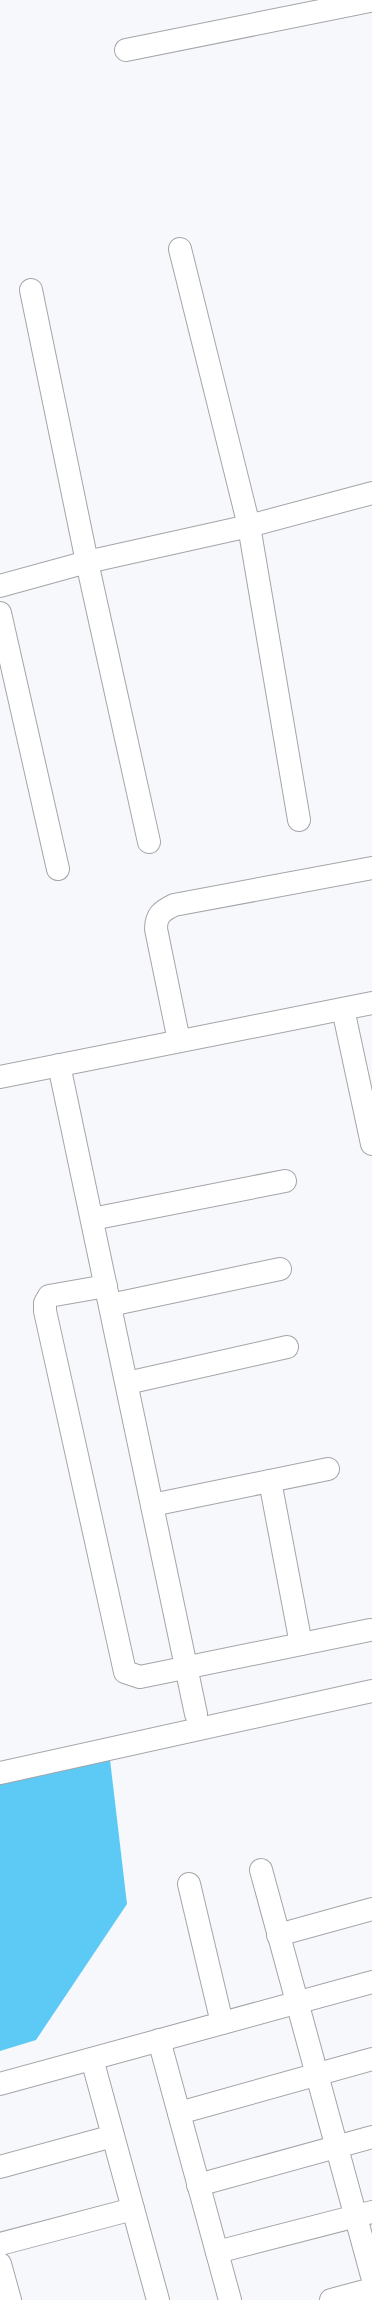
<svg xmlns="http://www.w3.org/2000/svg" width="372" height="2300" font-family="Lato,sans-serif">
<style>
.water{fill:#5ccaf5}
.lines{fill:none;stroke-linecap:round;stroke-linejoin:round}
.minor-casing{stroke:#a4a5a8;stroke-width:24}
.minor{stroke:#fff;stroke-width:22}
</style>
<rect width="100%" height="100%" fill="#f7f8fc"/>
<path class="water" d="M109,1751L127,1904L36,2040L0,2051V1774Z"/>
<g class="lines">
<g class="minor-casing">
<g id="minor">
<path d="M126,50L370,1"/>
<path d="M180,249L249,526L299,820"/>
<path d="M31,290L87,562L149,842"/>
<path d="M0,586L87,562L249,526L372,493"/>
<path d="M0,613L58,869"/>
<path d="M343,1009L372,1144"/>
<path d="M179,1041L156,929C156,915 162,911 174,905L372,868"/>
<path d="M59,1065L196,1714"/>
<path d="M0,1077L372,1003"/>
<path d="M92,1219L285,1181"/>
<path d="M106,1286L49,1296L45,1303V1311L125,1672L140,1677L370,1630"/>
<path d="M110,1305L280,1269"/>
<path d="M127,1383L287,1347"/>
<path d="M270,1481L301,1644"/>
<path d="M152,1505L328,1469"/>
<path d="M0,1773L372,1691"/>
<path d="M261,1870L372,2276"/>
<path d="M189,1884L222,2023"/>
<path d="M278,1935L372,1909"/>
<path d="M159,2040L230,2300"/>
<path d="M92,2059L158,2300"/>
<path d="M0,2084L372,1982"/>
<path d="M179,2113L372,2059"/>
<path d="M0,2167L113,2136"/>
<path d="M198,2185L372,2137"/>
<path d="M0,2244L133,2209"/>
<path d="M217,2252L372,2212"/>
<path d="M0,2264L10,2300"/>
<path d="M331,2300L372,2289"/>
</g>
</g>
<use href="#minor" class="minor"/>
</g>
</svg>
